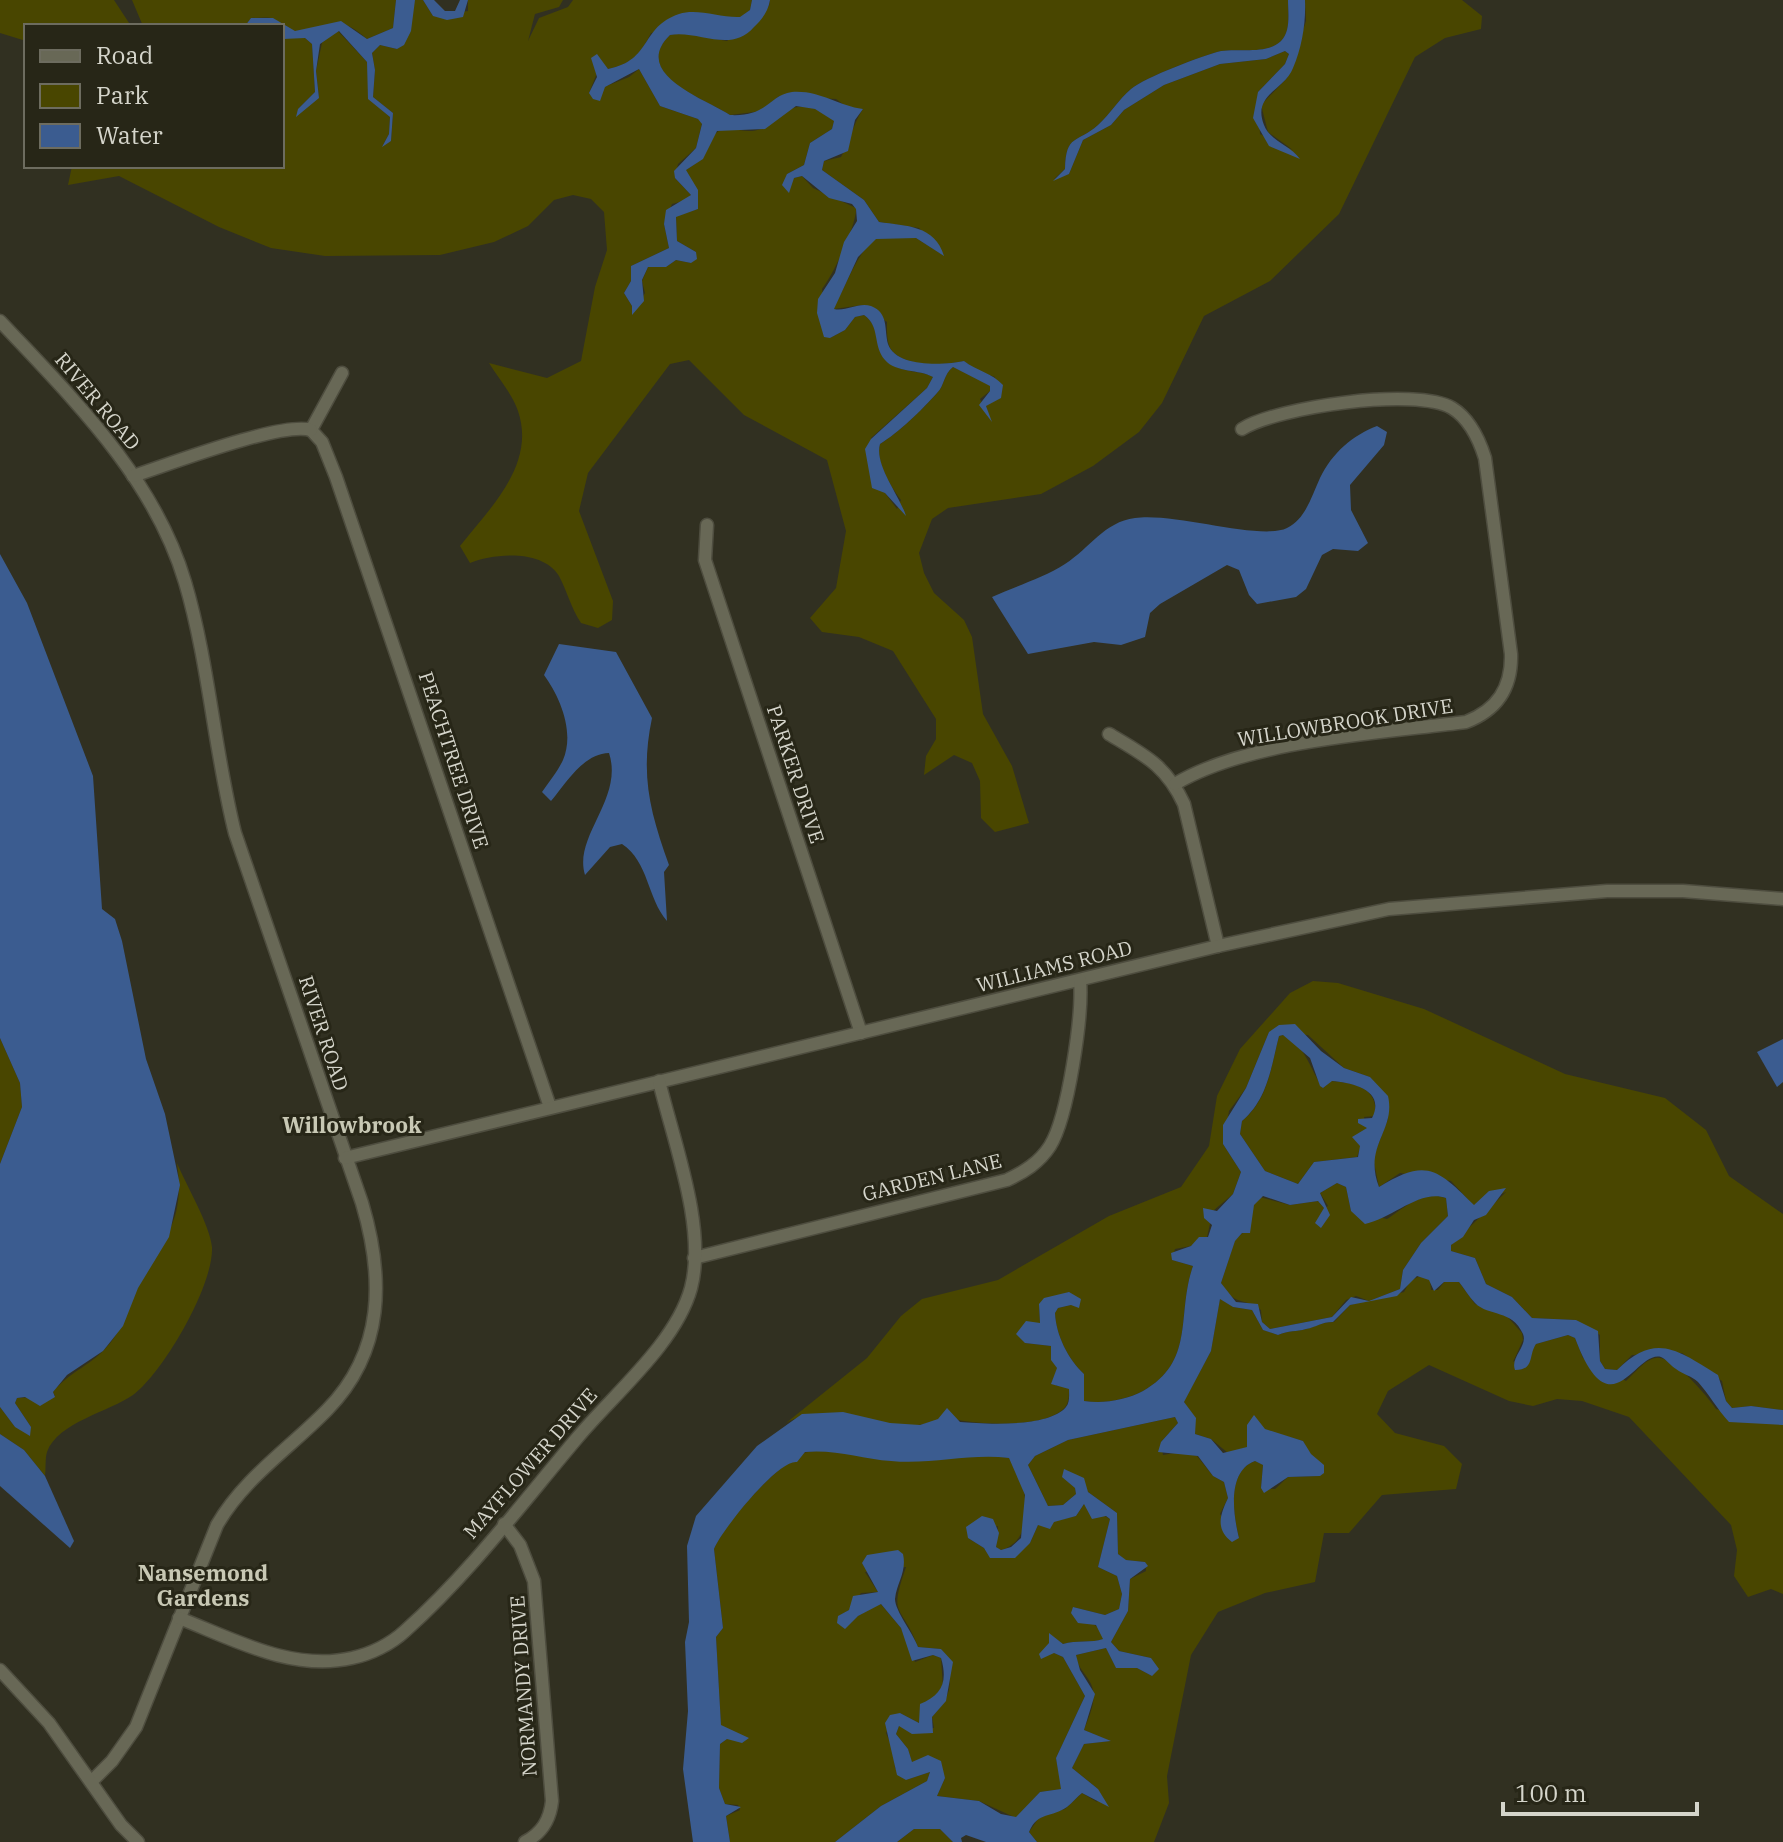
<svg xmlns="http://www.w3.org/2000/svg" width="1783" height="1842" font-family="'IBM Plex Serif',serif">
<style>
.green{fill:#494600}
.water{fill:#3b5c90;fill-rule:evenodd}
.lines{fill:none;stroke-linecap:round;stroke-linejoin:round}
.minor-casing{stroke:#4e4d3f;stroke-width:15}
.minor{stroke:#686856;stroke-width:12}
.labels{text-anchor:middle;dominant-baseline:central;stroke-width:6;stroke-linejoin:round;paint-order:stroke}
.street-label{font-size:20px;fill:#d5d5cb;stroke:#272617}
.neighbourhood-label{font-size:22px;font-weight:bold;fill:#c8c8b4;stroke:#272617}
</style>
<rect width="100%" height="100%" fill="#313021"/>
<g class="green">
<path d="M0,0H114L131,26H26V41L0,33Z"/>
<path d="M132,0H396L393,28L367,39C333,8 328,34 294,31C285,30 279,20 271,18C265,17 257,18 251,18L245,26H143Z"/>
<path d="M415,0H423L433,16L468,11V0H563L559,7L535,14L528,41L539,18L568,7L573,0H752L750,10L741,17L651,33C640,55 632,64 608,69L601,63L589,93L629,77L639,69L660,106L698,119L702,123L696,148L678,164L675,178L691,195L687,200L672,204L664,224L669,248L631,266V281L624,293L632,306V314L645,293L642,281L648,267H666L676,260L691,263L696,252L677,241L676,216L698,209L685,170C709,159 700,147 716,133C726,124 740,132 752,131C769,129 776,117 789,110C801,102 826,110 834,121L832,129L810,143L804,165L787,174L794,178L802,176L813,188L856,208C857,225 833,275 822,289L830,338L845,330L855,317L864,315C882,328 874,349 891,363C901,373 921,370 933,377L927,388L871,438L885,493L897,509L901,500C891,487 875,461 880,444C897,434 924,408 937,393C945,385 943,375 953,367L990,385V391L980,399L990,419L986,406L995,377L977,371L964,361C943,365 912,368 894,353C886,346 887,331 887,322L863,305L834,309V305C849,282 855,255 876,238H916L943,255L919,228L879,222L864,200L822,170L824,161L841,157C850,141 853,124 863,109L848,108L836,99L779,96L762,111L730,115C706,99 629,74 670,35L682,33L727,41L769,6L770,0H1288C1288,13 1291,31 1281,41C1267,55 1238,48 1221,51C1202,56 1145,77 1131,89C1119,99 1110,114 1098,125C1077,144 1066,133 1065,169L1054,179L1069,174L1083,140L1111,125L1124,110L1164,85L1220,64L1266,59L1285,51L1289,54L1285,64L1258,92L1260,134L1293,150L1268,132L1261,105L1287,78L1306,21L1305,0H1462L1482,16L1481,29L1445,38L1415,57L1339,214L1270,281L1204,316L1162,403L1139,432L1093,466L1041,494L948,508L932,519L919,553L924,573L934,593L964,620L972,637L983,714L1012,766L1029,823L995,832L981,818L980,781L972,763L954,755L924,775L926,756L936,739V719L893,651L859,637L822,632L810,618L836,588L846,531L827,460L744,415L689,360L670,364L588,473L579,511L613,601L612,620L598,628L581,623C571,608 567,591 559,576C543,549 494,553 470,563L460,546C491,507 536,464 518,411C513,395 498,378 489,363L547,378L581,361L595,287L607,250L604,212L591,199L573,195L554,200L528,226L494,242L440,255L325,256L271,248L219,227L119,176L68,185L72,166H282V38H305L312,44L315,92L298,109L319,97L316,71L323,38L338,31L367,62C374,98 355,86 390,117L389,134L383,145L391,141L393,113L373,97L375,70L372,53L380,45L397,49Z"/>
<path d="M1313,981L1338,983L1424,1009L1565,1074L1665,1098L1706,1130L1729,1176L1783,1214V1410L1751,1406L1732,1408L1726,1401L1722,1381L1682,1353L1632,1355L1617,1370L1605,1369L1600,1361V1335L1576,1320L1532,1318L1512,1297L1486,1284L1475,1258L1451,1251V1245L1506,1192L1474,1206L1451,1181L1400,1173L1379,1187L1373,1158L1388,1119L1370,1077L1344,1068L1308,1035L1269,1032L1246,1088L1229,1111L1223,1144L1241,1172L1233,1194L1213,1211L1207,1237L1191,1246L1175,1249L1172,1260L1193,1266C1176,1315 1196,1361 1143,1391C1125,1400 1104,1404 1084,1401V1374C1068,1359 1056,1335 1055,1313L1058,1308L1071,1305L1069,1292L1039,1304L1040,1323L1025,1343L1051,1346L1057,1368L1056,1386L1066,1385L1069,1389C1069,1394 1069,1402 1066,1406C1050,1429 977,1425 954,1419C941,1416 930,1424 918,1425C872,1428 830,1399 786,1423L867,1358L901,1316L922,1299L998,1280L1109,1216L1181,1187L1209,1146L1217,1096L1240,1049L1290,993Z"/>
<path d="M1283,1035C1307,1047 1309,1068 1323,1088L1331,1081C1355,1083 1379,1088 1375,1116L1364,1117L1367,1128L1357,1157L1314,1162L1298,1184L1265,1171L1240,1134L1242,1121C1268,1100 1271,1067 1279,1036Z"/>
<path d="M0,1038L20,1083L22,1107L0,1164Z"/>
<path d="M177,1163C186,1185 210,1225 212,1247C214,1285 163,1373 133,1395C109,1412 58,1422 47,1452C45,1458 46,1469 45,1476L24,1450L0,1434V1407L15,1427H31L15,1403L17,1398L55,1396L53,1392C68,1373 89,1366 105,1349C122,1331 127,1311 137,1289C161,1239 186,1225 177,1163Z"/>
<path d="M1337,1183L1346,1187L1351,1211L1387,1219C1405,1207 1423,1190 1446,1198L1448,1216L1421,1243L1403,1270L1400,1289L1369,1301L1356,1296L1346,1300L1332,1317L1270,1329L1262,1322L1261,1310C1241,1296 1235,1307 1221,1283L1235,1240L1248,1228L1254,1204L1260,1197L1290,1205L1318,1201L1324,1208L1328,1206L1320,1193Z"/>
<path d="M1422,1275L1430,1280L1431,1290H1438L1444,1282H1459L1475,1304L1505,1314L1522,1333L1523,1340L1513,1362L1536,1344L1568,1335L1575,1338L1583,1358L1626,1381C1634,1374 1645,1359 1656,1358C1673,1355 1707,1396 1716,1409L1783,1425V1594L1771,1589L1748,1597L1734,1576L1737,1550L1731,1525L1629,1417L1582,1401L1557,1399L1533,1406L1509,1401L1429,1365L1388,1391L1377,1414L1395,1433L1444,1446L1462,1464L1456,1489L1382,1495L1349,1533H1324L1315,1582L1265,1593L1218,1612L1191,1655L1167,1776L1169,1803L1154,1842H1037L1029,1832L1040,1816L1065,1809L1082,1793L1097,1802L1098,1789L1072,1768L1084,1744L1110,1741L1084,1730C1089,1716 1098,1699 1091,1684C1086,1673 1077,1668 1076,1655L1106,1648L1116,1668H1137L1152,1676L1151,1658L1119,1651L1111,1642L1128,1611L1130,1579L1146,1571L1145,1562L1125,1560L1118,1554L1117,1513L1088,1492L1075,1488L1076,1494L1063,1505L1048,1506L1028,1465L1035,1456L1068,1440L1175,1417L1178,1423L1161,1442L1163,1455L1180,1452L1197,1456L1213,1476L1224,1482L1228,1498L1220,1514L1239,1538C1233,1513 1227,1471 1255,1461L1263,1465L1261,1488L1275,1489L1288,1477L1320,1476L1303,1441L1247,1425L1248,1447L1228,1453L1211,1439L1195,1434L1184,1401L1211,1351L1220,1298L1233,1307L1252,1310L1263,1330L1278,1335C1289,1330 1296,1332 1306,1329C1317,1326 1321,1322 1334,1322L1350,1305L1404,1292L1410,1281Z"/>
<path d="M826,1450L892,1461L989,1455L1009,1458C1028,1482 1038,1540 1001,1550L996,1547L998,1526L968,1538L984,1548L991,1558L1030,1543L1038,1525L1076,1516L1084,1504L1110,1519L1098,1567L1117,1576L1122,1594L1119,1609L1105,1615L1073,1607L1102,1631L1104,1639C1091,1643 1077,1640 1063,1644L1049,1634L1054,1653L1063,1657L1085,1696L1056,1758L1062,1789L1040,1792L1016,1818L979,1801L937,1796L945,1778L912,1763L908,1749L896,1734L899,1726L934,1728L932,1717C956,1690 952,1681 941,1649L918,1647C901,1602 888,1619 906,1567L865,1572L878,1592L861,1593L849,1610L839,1616L845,1628L858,1616L880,1603L901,1628L915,1662L933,1655L941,1658L943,1687L919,1723L900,1713L886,1733L894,1751L895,1768L906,1780L930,1772L927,1781L881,1806L835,1842H730L726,1816L740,1810L738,1805L725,1804L719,1788L720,1744L727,1739L721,1726L716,1637L723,1628L714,1549C724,1524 776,1466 801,1454C808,1451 818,1451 826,1450Z"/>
<path d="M914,1829H940L953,1842H897Z"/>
</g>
<g class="water">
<path d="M396,0H415L411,31L404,45L397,49L380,45L372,53L375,70L373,97L393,113L391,141L382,147L389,134L390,117L368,99L367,62L339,31L320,44L316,71L319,98L296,117L298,109L315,92L312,44L305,38L283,39L282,26H245L251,18H273L295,31L341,21L367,39L393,28Z"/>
<path d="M423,0H434L445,11H455L460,0H468L463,17L447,20L433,16Z"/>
<path d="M752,0H770C768,12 762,19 754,27C731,54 699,30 670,35C630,74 706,99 730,115C768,117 769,95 792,92C820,90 838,106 863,109L855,120L848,151L824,161L822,170L864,200L879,222C906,226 935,225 944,256L916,238L876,239L858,257L834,309C846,312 858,302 871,306C889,313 884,329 888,344C896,368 945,365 964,361C977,371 992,373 1003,385L1001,398L986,406L992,422L979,405L990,391V386L953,367C943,375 945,385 937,393C922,410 898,433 880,444C874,465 900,496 906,516L885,493L872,488L865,449L871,439L927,388L933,377C919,369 896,373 885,360C872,345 881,327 864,315L855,317L845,330L830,338L824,337L817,313L818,299L835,273L844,242L857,221L856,209L852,204L829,198L802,176L794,178L789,193L782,185L787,174L804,165L810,143L832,129L834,121L815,109L796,106L765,129L717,131L703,159L686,170L698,190V209L676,217L677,241L696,252L697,259L691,263L676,260L666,267H648L642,280L644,301L632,315V306L624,293L631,281V266L669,248L664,224L666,210L691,195L675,178L674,171L696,148L702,124L698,119L660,106L639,69L605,87L600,101L593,99L589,93L597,77L591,58L597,54L608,69C653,60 640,27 679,14C698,8 720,18 740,17L750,10Z"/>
<path d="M1288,0H1305C1306,23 1302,47 1293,68C1284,91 1252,94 1264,125C1270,141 1290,145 1300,159L1269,146L1253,118L1258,92L1285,64L1289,54L1285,51L1266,59L1220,64L1164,85L1124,110L1111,125L1083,140L1069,174L1053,181L1065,169C1066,133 1077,144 1098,125C1110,114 1119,99 1131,89C1145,77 1202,56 1221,51C1238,48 1267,55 1281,41C1291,31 1288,13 1288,0Z"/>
<path d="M1377,426L1387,432L1384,445L1350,485L1351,510L1368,543L1358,551L1333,549L1322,555L1306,589L1296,597L1257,604L1249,595L1239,570L1227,565L1160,604L1150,613L1145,637L1121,645L1094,642L1028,654L992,597C1016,586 1043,578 1065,564C1090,548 1104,522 1135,518C1174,512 1261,541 1287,528C1306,519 1312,495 1320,478C1332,453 1353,435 1377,426Z"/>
<path d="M0,554L27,603L93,776L102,909L115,919L122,941L146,1059L165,1114L180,1185L169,1237L138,1288L123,1326L103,1351L67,1375L53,1392L55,1397L40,1406L25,1397L17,1398L15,1403L31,1427L30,1436L15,1427L0,1407V1164L22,1107L20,1083L0,1038Z"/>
<path d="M559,644L616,652L652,718C640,775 650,812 669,865L664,872L667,921C647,898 649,862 622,844L610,847L585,875C573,836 624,799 609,753C583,754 567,782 551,801L542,792C549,782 558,771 563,760C575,732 560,697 544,675Z"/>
<path d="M1295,1024L1321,1051L1344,1068L1370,1077L1388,1096C1396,1131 1363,1145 1379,1187C1426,1158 1437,1168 1474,1205L1489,1191L1506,1188L1486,1215L1474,1220L1463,1237L1451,1245V1251L1475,1258L1486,1284L1512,1297L1532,1318L1576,1320L1598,1331L1600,1361L1605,1369L1617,1370C1656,1332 1677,1350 1718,1375L1726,1401L1732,1408L1751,1406L1783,1410V1425L1729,1422C1717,1409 1709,1394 1698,1382C1692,1376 1682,1374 1676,1369C1671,1366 1666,1359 1661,1357C1635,1350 1611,1434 1575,1338L1568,1335L1536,1344C1528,1356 1535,1370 1515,1370C1510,1357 1528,1346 1523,1334C1512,1309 1489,1317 1475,1303C1469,1297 1464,1288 1459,1282H1444L1434,1291L1429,1280L1417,1276L1397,1296L1350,1305L1333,1322C1321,1322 1317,1327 1306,1329C1296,1332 1289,1330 1278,1335L1263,1330L1252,1310L1233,1307L1220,1299L1211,1351L1184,1402L1196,1418L1195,1434L1211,1439L1223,1453L1247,1447V1425L1254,1415L1265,1429L1303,1441L1311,1454L1324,1465V1473L1320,1476L1288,1477L1264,1493L1261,1488L1263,1465L1255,1461C1227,1471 1233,1514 1239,1538L1232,1542C1215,1529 1220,1515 1228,1498L1224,1482L1213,1476L1198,1456L1158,1452L1161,1442L1178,1423L1175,1417L1068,1440L1035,1456L1028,1465L1048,1506L1063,1505L1076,1494L1075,1488L1062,1477L1064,1469L1084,1478L1088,1492L1117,1513L1118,1554L1126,1560L1145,1562L1148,1566L1130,1579L1128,1611L1111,1642L1119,1651L1151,1658L1159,1669L1152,1676L1137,1668H1116L1106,1648L1076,1655L1080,1670L1095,1694L1084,1730L1111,1741L1084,1744L1072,1768L1098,1789L1109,1807L1082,1793C1077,1797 1072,1803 1067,1807C1052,1818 1038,1811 1029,1832L1037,1842H986L966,1835L961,1838L962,1842H953L940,1829H914L897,1842H835L881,1806L927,1781L930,1772L906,1780L897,1775L885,1723L890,1715L900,1713L919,1723L920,1704C942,1695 948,1682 941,1658L933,1655L912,1661L901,1628L881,1604L858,1616L845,1629L837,1623L838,1616L849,1610L853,1596L878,1592L862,1563L867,1555L898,1550L903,1554C907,1572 897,1582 895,1599C895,1611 913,1633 918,1647L941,1649L953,1662L946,1701L932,1717L933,1733L912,1734L899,1726L896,1734L908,1749L912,1762L928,1755L941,1761L945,1778L937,1796L979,1801L1001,1814L1016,1817L1040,1792L1061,1789L1056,1758L1085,1696L1063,1657L1054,1653L1041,1659L1039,1654L1049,1643V1633L1063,1644C1076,1640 1092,1643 1103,1639L1096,1625L1078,1623L1071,1613L1073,1607L1105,1615L1119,1609L1122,1594L1117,1576L1098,1567L1110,1519L1106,1516L1092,1519L1084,1504L1076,1516L1054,1522L1050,1529L1038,1525L1030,1543L1015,1558H990L984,1548L968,1538L966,1527L982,1516L993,1519L999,1533L996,1547L1001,1550L1011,1547L1021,1538L1025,1495L1009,1458C970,1453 931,1465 891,1461C862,1459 835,1449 805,1452L797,1462C778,1459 721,1531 714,1549L723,1628L716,1637L721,1725L749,1738L742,1743L727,1739L720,1744L719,1788L725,1804L741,1807L726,1816L730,1842H693L683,1769L688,1711L685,1642L689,1622L687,1546L696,1516L757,1446L802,1414L843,1412L890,1423L920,1425L938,1419L947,1408L960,1422C985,1424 1048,1428 1066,1407C1070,1402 1069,1395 1069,1389L1051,1384L1057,1368L1051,1360V1346L1025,1343L1016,1334L1026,1321L1040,1323L1039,1304L1044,1298L1069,1292L1081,1299L1079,1308L1071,1305L1058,1308L1055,1313C1056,1335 1068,1359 1084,1374V1401C1104,1404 1126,1400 1143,1391C1196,1361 1176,1315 1193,1266L1172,1260L1171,1253L1191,1246L1199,1237H1208L1212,1225L1204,1218L1203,1208L1217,1211L1233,1194L1241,1172L1223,1144V1125L1246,1088L1269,1032L1279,1025ZM1283,1035L1310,1058L1320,1086L1323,1088L1332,1081C1353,1083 1386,1090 1372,1118L1358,1119V1123L1367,1128L1352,1137L1360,1146L1358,1157L1314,1162L1298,1184L1265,1171L1240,1134L1242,1121C1268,1099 1271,1067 1279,1036ZM1337,1183L1346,1187L1351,1211L1365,1224C1393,1218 1420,1189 1446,1198L1448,1216L1421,1243L1403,1270L1400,1289L1369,1301L1351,1297L1332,1317L1270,1329L1262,1322L1258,1304L1236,1302L1221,1283L1235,1241L1242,1233H1250L1254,1205L1263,1196L1290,1205L1318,1201L1324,1208L1315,1223L1321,1228L1330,1215L1320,1193Z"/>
<path d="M1783,1039V1082L1777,1087L1757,1052Z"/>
<path d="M0,1434L24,1450L45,1476L74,1541L70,1548L0,1486Z"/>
</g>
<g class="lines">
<g class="minor-casing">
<g id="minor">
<path d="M0,321C73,399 154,477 185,582C209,663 214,750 235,833L362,1203C384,1277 385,1351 327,1410C289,1449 244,1478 217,1525L136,1727L112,1761L91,1782"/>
<path d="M311,430L322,442L336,477L550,1107"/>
<path d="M311,430L342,373"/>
<path d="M133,476C167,465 282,421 311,430"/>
<path d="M707,525L705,560L861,1033"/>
<path d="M1109,734C1144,755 1166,765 1184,804L1218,946"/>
<path d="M1175,784C1249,740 1380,733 1466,722C1497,710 1512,688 1511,654L1485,458C1479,439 1470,419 1452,408C1416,387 1277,407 1242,429"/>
<path d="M345,1158L1218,946L1389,909L1607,891H1683L1783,899"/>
<path d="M694,1258L1007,1180C1024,1172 1039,1163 1050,1146C1068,1117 1083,1015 1080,980"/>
<path d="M504,1524L520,1545L534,1581L552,1801C550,1820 542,1833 525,1842"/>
<path d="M179,1618C233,1639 292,1672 352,1658C371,1654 391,1644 405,1631C469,1574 523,1502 578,1437C614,1394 676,1343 691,1288C707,1228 673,1140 659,1081"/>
<path d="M0,1670L49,1723L121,1825L138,1842"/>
</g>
</g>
<use href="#minor" class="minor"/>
</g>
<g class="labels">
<g class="street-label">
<text transform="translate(98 401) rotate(50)">RIVER ROAD</text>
<text transform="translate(1345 722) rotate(-9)">WILLOWBROOK DRIVE</text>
<text transform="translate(454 760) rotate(72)">PEACHTREE DRIVE</text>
<text transform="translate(796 774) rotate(72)">PARKER DRIVE</text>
<text transform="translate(1054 966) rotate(-14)">WILLIAMS ROAD</text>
<text transform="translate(324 1033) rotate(72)">RIVER ROAD</text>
<text transform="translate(932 1177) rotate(-14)">GARDEN LANE</text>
<text transform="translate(530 1463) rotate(-49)">MAYFLOWER DRIVE</text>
<text transform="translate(523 1686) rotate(-94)">NORMANDY DRIVE</text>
</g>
<g class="neighbourhood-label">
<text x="352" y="1124">Willowbrook</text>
<text x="203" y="1572">Nansemond<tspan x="203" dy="25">Gardens</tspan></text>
</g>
</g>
<rect x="24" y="24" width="260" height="144" fill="#272617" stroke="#6d6c5f" stroke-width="2"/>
<rect x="40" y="50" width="40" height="12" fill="#686856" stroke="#6d6c5f" stroke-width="2"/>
<text x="96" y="64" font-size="24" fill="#d5d5cb">Road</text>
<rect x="40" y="84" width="40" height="24" fill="#494600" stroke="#6d6c5f" stroke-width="2"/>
<text x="96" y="104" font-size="24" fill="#d5d5cb">Park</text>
<rect x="40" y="124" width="40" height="24" fill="#3b5c90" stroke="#6d6c5f" stroke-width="2"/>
<text x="96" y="144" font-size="24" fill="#d5d5cb">Water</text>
<path d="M1503 1802v12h194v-12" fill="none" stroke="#d5d5cb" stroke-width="4"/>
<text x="1515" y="1802" font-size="24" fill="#d5d5cb" stroke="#272617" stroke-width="6" paint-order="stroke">100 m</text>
</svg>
